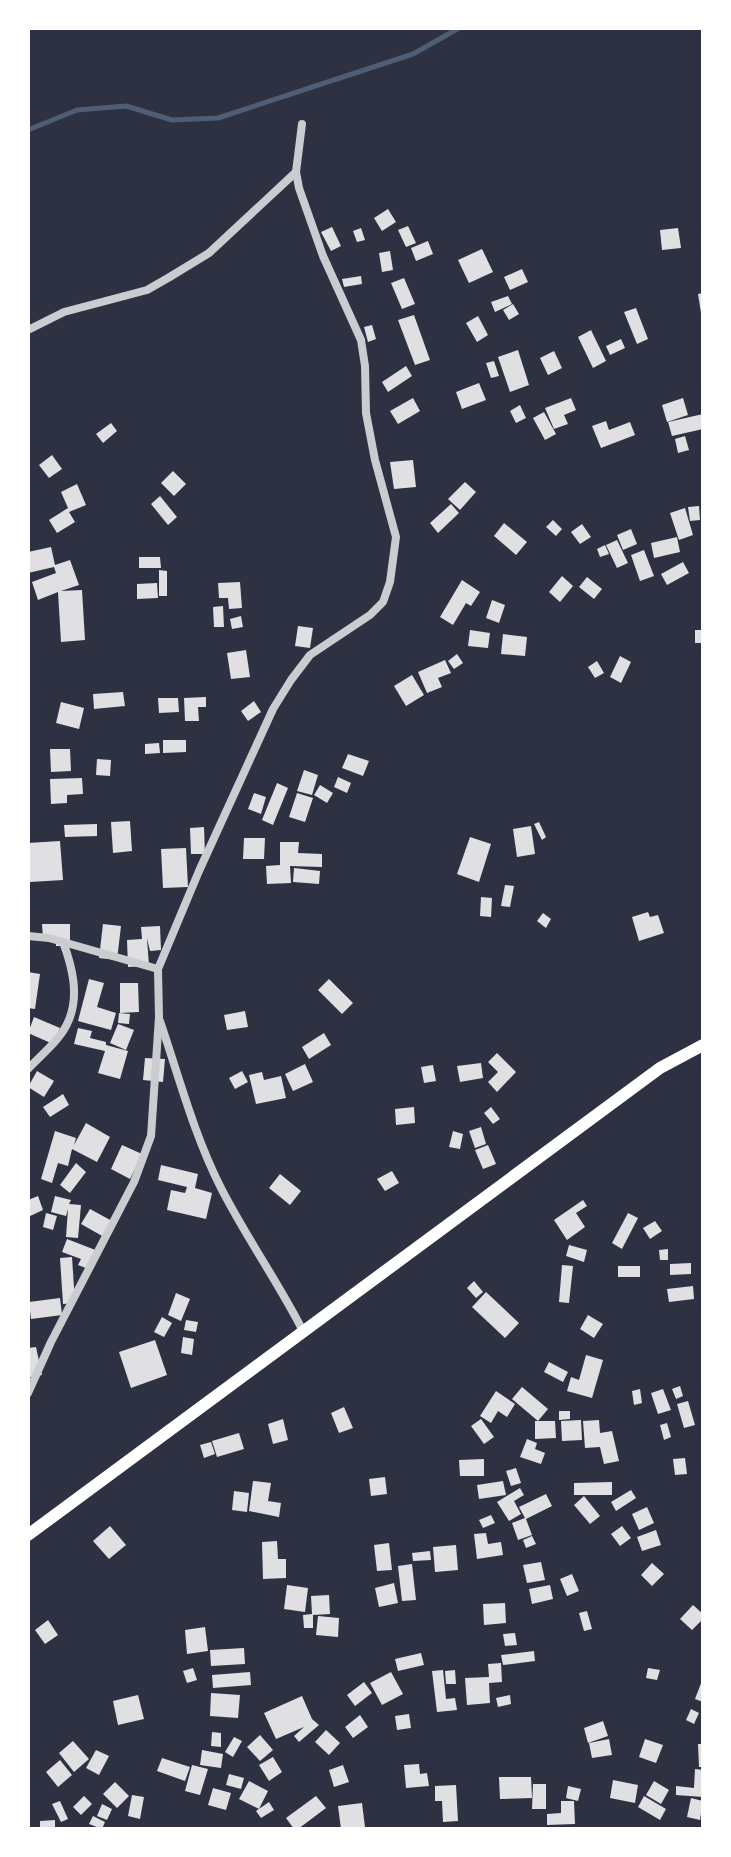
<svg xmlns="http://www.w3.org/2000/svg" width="731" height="1857" font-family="Figtree,sans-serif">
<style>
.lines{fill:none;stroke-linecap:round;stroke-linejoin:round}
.stream{stroke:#4f5d75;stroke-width:5}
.building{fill:#e0e0e3}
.minor{stroke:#caccd0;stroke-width:8}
.secondary{stroke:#fff;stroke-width:12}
</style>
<rect width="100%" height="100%" fill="#2d3142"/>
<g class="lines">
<path class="stream" d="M28,130L77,110L126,106L172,120L218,118L413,54L459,28"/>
</g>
<g class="building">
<path d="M388,209L396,222L382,231L374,218Z"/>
<path d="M408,226L416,243L406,247L398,230Z"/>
<path d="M332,227L341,246L331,251L321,232Z"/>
<path d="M361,228L365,240L357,242L353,231Z"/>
<path d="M678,228L681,248L662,250L660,230Z"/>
<path d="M428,241L433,254L416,261L411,248Z"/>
<path d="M482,249L493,272L469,283L458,260Z"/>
<path d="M390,251L393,270L382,272L379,253Z"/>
<path d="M522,269L528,282L510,290L504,277Z"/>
<path d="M361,276L362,284L344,287L342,279Z"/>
<path d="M404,278L415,304L402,309L391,283Z"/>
<path d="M703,293V313H701L698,294Z"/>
<path d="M508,296L512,304L495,312L491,302Z"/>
<path d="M513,304L519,314L509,320L503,310Z"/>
<path d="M636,308L648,339L637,344L624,312Z"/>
<path d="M414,315L430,360L415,365L398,320Z"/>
<path d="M478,316L488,335L477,342L466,323Z"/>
<path d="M372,325L376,339L368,342L364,327Z"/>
<path d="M591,330L606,361L593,368L578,337Z"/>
<path d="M621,339L625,348L610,355L606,346Z"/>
<path d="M518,350L529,385L510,392L498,357Z"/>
<path d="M554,351L562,368L548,375L540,358Z"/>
<path d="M494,361L499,376L491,378L486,363Z"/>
<path d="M406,366L412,376L388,392L382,382Z"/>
<path d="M479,383L486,400L462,409L456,392Z"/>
<path d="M413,398L420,411L398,424L390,411Z"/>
<path d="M571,398L576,410L564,415L568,424L554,429L545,408Z"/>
<path d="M683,398L688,415L667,422L662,405Z"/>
<path d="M520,405L526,418L516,423L510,411Z"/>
<path d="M544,412L556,434L545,440L533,418Z"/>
<path d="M703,414V429L672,436L668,422Z"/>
<path d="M606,421L609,430L630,422L635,435L601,448L592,426Z"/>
<path d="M111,423L117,431L103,443L96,434Z"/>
<path d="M685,436L689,450L678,453L675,439Z"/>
<path d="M52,455L62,469L49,478L39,465Z"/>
<path d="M413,460L416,487L394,489L390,462Z"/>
<path d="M173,471L186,484L174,496L161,483Z"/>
<path d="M465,482L476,492L460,510L448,499Z"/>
<path d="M77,484L86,505L69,512L75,522L57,533L49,520L68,508L61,492Z"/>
<path d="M160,496L177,517L168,525L151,504Z"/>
<path d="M451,504L459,513L438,533L430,523Z"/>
<path d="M699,506L700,520L690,521L688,507Z"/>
<path d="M685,508L693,535L679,540L670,513Z"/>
<path d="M553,520L562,529L556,536L546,527Z"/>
<path d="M504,523L527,542L516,555L494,536Z"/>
<path d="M582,524L591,537L580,544L571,532Z"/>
<path d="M631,529L637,544L623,550L617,535Z"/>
<path d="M677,537L680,552L654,558L651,543Z"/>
<path d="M617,540L628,563L617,568L606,545Z"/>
<path d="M605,545L609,554L600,557L597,549Z"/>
<path d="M51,547L55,565L70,560L79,585L61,591L82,590L85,640L61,642L58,592L38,600L32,582L56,573L54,567L28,573V552Z"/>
<path d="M644,550L654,576L640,581L631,555Z"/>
<path d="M139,557H160L161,568H139Z"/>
<path d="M683,562L689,573L667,585L661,574Z"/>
<path d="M159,570L167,571V596H159Z"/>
<path d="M562,576L573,586L560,602L549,592Z"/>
<path d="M587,577L602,589L594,599L579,587Z"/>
<path d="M462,580L480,592L471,606L466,603L453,625L440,617Z"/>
<path d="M240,582L242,608L229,609L228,598H219L218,583Z"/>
<path d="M157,583L158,598L137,599V584Z"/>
<path d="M492,600L505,605L499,623L486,618Z"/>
<path d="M223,606L224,627H214L213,607Z"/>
<path d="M241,616L243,627L232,629L230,619Z"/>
<path d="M298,626L313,628L310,648L295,646Z"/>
<path d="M470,630L490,633L488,648L468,646Z"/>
<rect x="695" y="630" width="8" height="13"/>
<path d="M503,634L527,637L525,656L501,654Z"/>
<path d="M246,650L250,677L231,679L227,653Z"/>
<path d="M457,654L463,663L454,669L448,661Z"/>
<path d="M620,656L631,662L621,683L610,677Z"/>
<path d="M445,660L451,673L438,678L442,687L427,693L418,672Z"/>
<path d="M597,661L604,673L595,678L588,667Z"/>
<path d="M412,675L424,695L406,706L394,686Z"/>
<path d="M123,692L125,706L94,709L93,694Z"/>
<path d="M206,697V707H198L199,721H185L184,698Z"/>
<path d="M158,698H178L179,712L159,713Z"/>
<path d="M254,701L261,712L248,721L241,711Z"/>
<path d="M61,702L84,708L79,729L56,723Z"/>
<path d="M163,740H186V752L163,753Z"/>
<path d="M159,743L160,753L145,754V744Z"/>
<path d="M50,749H70L71,771L51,772Z"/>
<path d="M348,754L369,761L363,776L342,768Z"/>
<path d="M97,759L111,760L110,776L96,775Z"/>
<path d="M304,770L318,775L312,795L297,791Z"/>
<path d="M338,777L351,783L347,793L334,787Z"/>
<path d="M82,778L83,794L67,795V803L51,804L50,779Z"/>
<path d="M277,783L288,788L273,825L262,820Z"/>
<path d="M320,785L333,793L327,803L314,795Z"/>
<path d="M254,793L266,797L261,814L248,809Z"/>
<path d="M297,793L313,798L305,822L289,817Z"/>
<path d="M130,821L132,851L113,853L111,822Z"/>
<path d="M539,822L546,837L542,840L534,824Z"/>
<path d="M97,824V836L65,837L64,825Z"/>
<path d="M531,826L535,854L517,857L513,829Z"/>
<path d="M204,827L205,854H191L190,828Z"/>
<path d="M470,837L491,844L479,882L457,874Z"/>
<path d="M244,838H265L264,859H243Z"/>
<path d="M60,841L63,880L30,882L28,843Z"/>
<path d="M280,842H299L298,853L322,854V867L290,866L291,883L267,884L266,866L280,865Z"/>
<path d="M186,848L188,887L163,888L161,849Z"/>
<path d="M294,868L320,871L319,884L293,882Z"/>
<path d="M505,885L514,886L510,907L501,906Z"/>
<path d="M481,897L492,898L491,917L480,916Z"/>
<path d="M648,912L650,917L658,915L664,933L639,941L632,917Z"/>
<path d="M543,913L551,919L546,928L537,921Z"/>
<path d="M42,924H70V946H56V938H43Z"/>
<path d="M103,924L121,926L117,960L99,958Z"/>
<path d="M160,926L161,950L150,951L147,938L149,966L128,967L127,940L142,939L141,927Z"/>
<path d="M28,972L40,974L35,1009L28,1008Z"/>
<path d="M89,979L104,983L97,1007L116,1013L111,1030L78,1021Z"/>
<path d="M329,979L353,1003L342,1014L318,990Z"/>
<path d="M120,983H138L139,1012L120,1013Z"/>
<path d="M245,1011L248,1027L227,1030L224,1015Z"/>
<path d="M119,1013L130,1014L129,1024L118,1023Z"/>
<path d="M34,1017L60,1028L53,1044L28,1033Z"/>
<path d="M118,1024L134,1030L126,1050L110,1043Z"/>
<path d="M78,1028L92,1031L90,1038L106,1042V1045L128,1051L120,1079L98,1073L105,1051L74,1044Z"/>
<path d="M324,1033L331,1045L309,1059L302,1047Z"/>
<path d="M497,1053L516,1072L497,1092L488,1082L498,1072L488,1062Z"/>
<path d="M145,1058L165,1059L163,1082L143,1080Z"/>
<path d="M481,1063L483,1078L460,1082L457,1066Z"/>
<path d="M305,1064L313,1082L293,1091L285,1074Z"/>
<path d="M433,1065L436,1081L424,1083L421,1067Z"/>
<path d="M37,1071L54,1081L44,1097L28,1087Z"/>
<path d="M242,1071L248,1082L235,1089L229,1078Z"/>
<path d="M262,1072L264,1080L281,1076L286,1098L256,1104L249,1075Z"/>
<path d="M63,1094L69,1105L50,1117L43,1107Z"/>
<path d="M414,1107L415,1123L396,1125L395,1109Z"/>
<path d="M491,1107L500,1119L493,1124L484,1113Z"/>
<path d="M86,1123L110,1137L97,1162L72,1149L68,1166L58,1163L52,1183L41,1179L55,1131L76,1138L74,1145Z"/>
<path d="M481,1127L486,1144L475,1148L469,1131Z"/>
<path d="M453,1131L463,1134L460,1149L449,1147Z"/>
<path d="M122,1145L142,1154L130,1179L111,1169Z"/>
<path d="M488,1145L496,1164L483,1169L475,1150Z"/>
<path d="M76,1163L86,1172L70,1193L60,1185Z"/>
<path d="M161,1165L198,1174L195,1188L212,1193L206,1219L167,1210L171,1190L185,1193L187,1187L158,1180Z"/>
<path d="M392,1171L399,1183L385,1191L377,1179Z"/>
<path d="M280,1174L301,1191L290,1205L269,1188Z"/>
<path d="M38,1196L43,1210L28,1217V1200Z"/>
<path d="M55,1196L71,1200L69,1204L81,1205L78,1238L66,1237L68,1209L66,1216L51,1212Z"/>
<path d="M583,1200L587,1206L576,1213L585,1227L567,1240L554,1220Z"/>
<path d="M90,1209L112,1221L104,1237L81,1224Z"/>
<path d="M46,1213L57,1216L53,1230L43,1227Z"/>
<path d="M628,1213L638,1218L622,1249L612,1243Z"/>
<path d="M655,1221L662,1231L650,1239L643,1228Z"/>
<path d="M67,1239L98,1251L91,1270L78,1265L81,1259L62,1252Z"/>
<path d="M569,1245L587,1250L584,1262L566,1256Z"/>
<path d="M668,1249V1260H660L659,1250Z"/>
<path d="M72,1257L75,1303L63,1304L60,1258Z"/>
<path d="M691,1263V1274L670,1275V1264Z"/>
<path d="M562,1265L573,1266L569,1303L559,1302Z"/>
<rect x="618" y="1266" width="22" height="11"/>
<path d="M474,1281L483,1292L476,1298L467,1288Z"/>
<path d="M693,1286L694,1299L669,1302L667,1289Z"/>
<path d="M486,1292L519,1323L505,1338L472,1307Z"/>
<path d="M176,1293L190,1299L181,1321L168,1315Z"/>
<path d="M60,1298L62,1315L31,1319L29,1302Z"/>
<path d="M588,1315L603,1324L594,1338L580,1329Z"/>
<path d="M162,1317L172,1323L164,1337L154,1332Z"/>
<path d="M186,1320L198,1322L196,1332L184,1330Z"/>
<path d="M183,1337L194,1339L192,1355L181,1353Z"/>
<path d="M155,1340L167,1375L131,1388L119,1352Z"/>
<path d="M36,1347L42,1375L30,1377L28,1348Z"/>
<path d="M586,1355L603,1360L592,1398L567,1391L571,1377L579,1380Z"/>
<path d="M549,1362L568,1372L563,1382L544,1372Z"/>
<path d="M680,1386L683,1396L676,1399L672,1389Z"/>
<path d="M522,1387L548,1409L538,1421L512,1399Z"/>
<path d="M640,1389L642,1403L634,1405L632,1391Z"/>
<path d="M663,1389L671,1410L658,1414L651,1393Z"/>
<path d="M496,1391L515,1404L507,1417L498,1411L491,1423L480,1416Z"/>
<path d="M688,1401L695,1425L684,1428L677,1404Z"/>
<path d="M344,1407L353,1428L339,1433L331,1413Z"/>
<path d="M559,1411H570V1419L559,1420Z"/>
<path d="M283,1419L288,1440L273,1444L268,1424Z"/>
<path d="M481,1419L494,1437L484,1444L471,1426Z"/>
<path d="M581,1420L582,1440L562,1441L561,1421Z"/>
<path d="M599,1420L600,1433L612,1431L619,1461L604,1464L600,1447L585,1448L583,1421Z"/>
<path d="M535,1421H555L556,1438L535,1439Z"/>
<path d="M667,1423L671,1437L664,1440L660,1425Z"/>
<path d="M239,1433L244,1449L217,1457L212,1441Z"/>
<path d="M527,1439L537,1443L535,1449L545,1453L541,1464L520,1457Z"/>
<path d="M211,1442L215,1454L204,1458L200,1445Z"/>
<path d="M685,1458L687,1474L675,1475L673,1459Z"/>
<path d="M484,1459V1476H460L459,1460Z"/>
<path d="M516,1468L521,1483L511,1486L506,1471Z"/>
<path d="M385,1477L387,1494L371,1496L369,1479Z"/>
<path d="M253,1481L271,1483L268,1501L281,1503L279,1517L249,1511Z"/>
<path d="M503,1481L506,1495L479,1499L477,1485Z"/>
<path d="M612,1482V1495H574V1483Z"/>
<path d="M520,1488L524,1495L514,1501L521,1514L509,1521L497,1502Z"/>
<path d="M631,1490L636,1498L616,1511L611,1502Z"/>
<path d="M234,1491L249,1493L247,1512L232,1510Z"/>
<path d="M546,1494L552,1506L526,1519L532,1535L518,1540L512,1523L525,1518L519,1507Z"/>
<path d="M584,1496L600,1516L590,1524L574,1505Z"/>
<path d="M647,1507L654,1523L639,1530L632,1514Z"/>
<path d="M491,1515L495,1523L483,1528L479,1520Z"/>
<path d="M110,1526L126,1545L109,1559L93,1541Z"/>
<path d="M622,1526L631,1538L620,1546L611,1534Z"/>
<path d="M656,1530L661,1545L642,1551L637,1537Z"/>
<path d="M486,1533L488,1544L501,1542L503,1555L477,1559L474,1534Z"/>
<path d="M532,1536L536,1544L526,1548L523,1540Z"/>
<path d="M277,1541L278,1559H286V1578L263,1579L262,1542Z"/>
<path d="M389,1543L392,1570L377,1571L374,1545Z"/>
<path d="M456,1545L458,1570L435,1572L433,1547Z"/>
<path d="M430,1551L431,1560L413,1561L412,1553Z"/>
<path d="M541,1562L545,1580L527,1583L523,1565Z"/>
<path d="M652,1563L664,1574L652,1586L641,1575Z"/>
<path d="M412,1564L416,1600L402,1601L398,1566Z"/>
<path d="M572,1574L579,1591L567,1596L560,1579Z"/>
<path d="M394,1583L398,1603L379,1607L375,1588Z"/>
<path d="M287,1585L308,1588L305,1612L284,1609Z"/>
<path d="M550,1585L553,1599L532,1604L529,1589Z"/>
<path d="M329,1595L330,1614L313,1615V1628H304L303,1615L312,1614L311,1596Z"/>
<path d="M505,1603L506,1623L484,1625L483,1604Z"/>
<path d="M693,1605L703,1614V1619L692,1630L680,1619Z"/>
<path d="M587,1611L592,1629L584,1631L579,1613Z"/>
<path d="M318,1616L339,1618L338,1637L316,1635Z"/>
<path d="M48,1620L58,1635L45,1644L35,1630Z"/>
<path d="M205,1627L208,1651L187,1654L185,1630Z"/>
<path d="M515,1633L517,1645L505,1646L503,1634Z"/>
<path d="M244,1648L245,1664L211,1666L210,1650Z"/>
<path d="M534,1651L535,1661L503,1665L501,1655Z"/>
<path d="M421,1653L424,1665L398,1671L395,1659Z"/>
<path d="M501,1663L502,1682L489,1683L490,1703L467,1705L465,1678L489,1677L488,1664Z"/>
<path d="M193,1668L197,1680L187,1683L183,1671Z"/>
<path d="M648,1668L660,1670L657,1680L646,1678Z"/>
<path d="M443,1670L446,1699L455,1698L457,1710L437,1712L432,1671Z"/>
<path d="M455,1670L456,1684H446L445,1671Z"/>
<path d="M250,1672L251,1685L213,1688L212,1675Z"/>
<path d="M391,1672L403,1694L382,1705L370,1683Z"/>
<path d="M703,1678V1702L695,1699Z"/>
<path d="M364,1682L372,1693L355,1706L347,1695Z"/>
<path d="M211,1693L240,1695L238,1718L210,1716Z"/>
<path d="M138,1695L144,1719L118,1725L113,1701Z"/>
<path d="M510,1695L511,1704L498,1707L496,1698Z"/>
<path d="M302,1696L312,1719L319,1725L299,1742L294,1736L304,1727L276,1739L264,1713Z"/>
<path d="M691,1709L699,1713L694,1724L686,1720Z"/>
<path d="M409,1714L411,1728L397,1730L395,1716Z"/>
<path d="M360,1715L368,1727L353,1738L345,1727Z"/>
<path d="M603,1721L608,1736L588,1743L584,1728Z"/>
<path d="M326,1730L340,1743L329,1755L315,1742Z"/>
<path d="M212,1732L221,1733V1747L211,1746Z"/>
<path d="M260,1735L273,1750L260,1761L247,1747Z"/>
<path d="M234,1737L242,1741L233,1757L225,1752Z"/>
<path d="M609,1739L612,1755L592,1758L589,1743Z"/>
<path d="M645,1739L663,1745L656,1763L639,1757Z"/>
<path d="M73,1741L89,1759L74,1772L59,1753Z"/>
<path d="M698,1744H703V1767H699Z"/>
<path d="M96,1750L109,1756L99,1775L86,1768Z"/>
<path d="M202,1750L223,1754L221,1768L200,1765Z"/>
<path d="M273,1757L282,1772L269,1781L259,1765Z"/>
<path d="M162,1758L190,1767L185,1781L157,1771Z"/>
<path d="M60,1760L72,1775L58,1787L46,1772Z"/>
<path d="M419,1764L420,1774L427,1773L429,1786L406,1788L404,1765Z"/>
<path d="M192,1765L208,1769L200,1795L185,1791Z"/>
<path d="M343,1765L349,1782L334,1787L329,1770Z"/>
<path d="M695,1769L703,1770V1797L676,1795V1786L694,1788Z"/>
<path d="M229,1774L244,1778L241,1789L226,1785Z"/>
<path d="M499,1777H531L532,1798L500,1799Z"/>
<path d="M613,1780L638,1785L635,1803L610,1798Z"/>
<path d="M249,1781L268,1791L259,1809L239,1799Z"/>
<path d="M654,1781L669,1790L661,1804L646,1795Z"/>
<path d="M115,1782L129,1796L117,1808L103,1794Z"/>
<path d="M533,1784H546V1809H532Z"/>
<path d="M456,1785L458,1821L443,1822L442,1801H435V1786Z"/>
<path d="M568,1786L581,1789L578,1801L566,1798Z"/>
<path d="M213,1788L231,1793L226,1810L208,1805Z"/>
<path d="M132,1795L144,1797L140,1819L128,1816Z"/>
<path d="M84,1796L92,1804L81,1815L73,1807Z"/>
<path d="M316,1796L326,1808L298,1829H294L286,1818Z"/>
<path d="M644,1796L666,1809L660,1820L638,1807Z"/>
<path d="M691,1798L703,1801L700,1820L687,1817Z"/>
<path d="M60,1801L68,1819L61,1822L52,1804Z"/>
<path d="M561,1801H574L575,1824L547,1825V1814L561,1813Z"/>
<path d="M269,1802L274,1810L261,1818L256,1811Z"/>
<path d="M362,1803L365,1827L341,1829L338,1806Z"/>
<path d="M102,1804L112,1809L107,1820L97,1816Z"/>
<path d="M93,1816L105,1822L102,1829L89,1824Z"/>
<path d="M55,1820V1829H40V1821Z"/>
</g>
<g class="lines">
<g class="minor">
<path d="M28,330L64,312L147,290L168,278L209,253L296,172"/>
<path d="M28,936L49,938L158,969"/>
<path d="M160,1021C179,1077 194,1135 221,1188C246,1237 278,1282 303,1331"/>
<path d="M28,1069C41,1055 61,1039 68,1022C80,996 72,966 63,942"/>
<path d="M28,1393L51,1342L134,1182L151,1136L159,1017L158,969L199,871L273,709L291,680L310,655L370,615L383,602L390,582L396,537L375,460L366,413L365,366L361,340L323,256L299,188L296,172L302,124"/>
</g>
<path class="secondary" d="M28,1535L660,1068L703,1045"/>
</g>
<rect width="731" height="1857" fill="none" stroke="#ffffff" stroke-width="60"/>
</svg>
